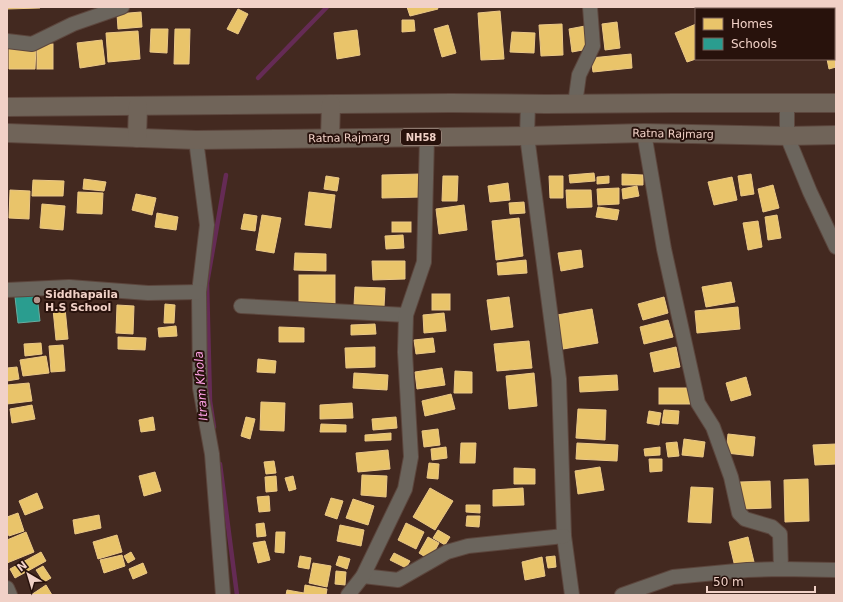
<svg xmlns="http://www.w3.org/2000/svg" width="843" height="602" font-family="'DejaVu Sans',sans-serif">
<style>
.homes{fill:#e9c46a;stroke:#ebc886}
.schools{fill:#2a9d8f;stroke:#66ada0}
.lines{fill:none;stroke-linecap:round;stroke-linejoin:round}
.stream{stroke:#652b55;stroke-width:4.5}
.minor-casing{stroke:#5c463d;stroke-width:16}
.major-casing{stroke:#5c463d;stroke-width:20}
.minor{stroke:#6b655d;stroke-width:14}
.major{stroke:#706459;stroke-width:18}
.poi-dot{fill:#b4968d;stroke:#28120c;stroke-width:1.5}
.labels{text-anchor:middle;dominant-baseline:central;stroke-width:4;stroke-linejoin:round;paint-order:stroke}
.shield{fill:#28120c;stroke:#b5988f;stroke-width:1}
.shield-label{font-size:10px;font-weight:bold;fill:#f1d1c7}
.street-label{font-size:11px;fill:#f1d1c7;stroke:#28120c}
.poi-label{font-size:11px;font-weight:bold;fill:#f1d1c7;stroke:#28120c;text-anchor:start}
.water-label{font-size:12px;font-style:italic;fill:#fda1e4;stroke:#28120c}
</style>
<rect width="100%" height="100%" fill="#432920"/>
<g class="homes">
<path d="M7,7H40V8L7,9Z"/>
<path d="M407,7H437L438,9L410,16Z"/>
<path d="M238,9L248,14L238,34L227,29Z"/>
<path d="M500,11L504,59L481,60L478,13Z"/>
<path d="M141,12L142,27L118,29L117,14Z"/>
<path d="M834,14L836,25V50L834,51Z"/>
<path d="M402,20H414L415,31L402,32Z"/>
<path d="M617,22L620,48L605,50L602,24Z"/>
<path d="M562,24L563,55L541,56L539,25Z"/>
<path d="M696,24V59L687,62L675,33Z"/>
<path d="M448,25L456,53L442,57L434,29Z"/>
<path d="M585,26L588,49L572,52L569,29Z"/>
<path d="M151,29H168L167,53L150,52Z"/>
<path d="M175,29H190L189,64H174Z"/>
<path d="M357,30L360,55L337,59L334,33Z"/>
<path d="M138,31L140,59L108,62L106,33Z"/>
<path d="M512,32L535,33L534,53L510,52Z"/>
<path d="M102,40L105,64L80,68L77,43Z"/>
<rect x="37" y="44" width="16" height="25"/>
<path d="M9,47H36L35,69H9Z"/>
<path d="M836,53V67L829,69L827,59H834V54Z"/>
<path d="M631,54L632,68L593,72L591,58Z"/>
<path d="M594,173L595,181L570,183L569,175Z"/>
<path d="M421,174V197L382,198V175Z"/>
<path d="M622,174L643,175V185H622Z"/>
<path d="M751,174L754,194L741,196L738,176Z"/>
<path d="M326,176L339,178L337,191L324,189Z"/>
<path d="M443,176H458L457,201H442Z"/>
<path d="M549,176H563V198H550Z"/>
<path d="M609,176V183L597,184V177Z"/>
<path d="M732,177L737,200L714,205L708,182Z"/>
<path d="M84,179L106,182L104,191L83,189Z"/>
<path d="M33,180L64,181L63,196H32Z"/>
<path d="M508,183L510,200L490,202L488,186Z"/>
<path d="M773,185L779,208L763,212L758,189Z"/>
<path d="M637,186L639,196L623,199L622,189Z"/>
<path d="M619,188V204L598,205L597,189Z"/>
<path d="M10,190L30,191L29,219L9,218Z"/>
<path d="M566,190H591L592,207L567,208Z"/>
<path d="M78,192L103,193L102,214L77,213Z"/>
<path d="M309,192L335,195L331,228L305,225Z"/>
<path d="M136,194L156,198L152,215L132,210Z"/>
<path d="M524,202L525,213L510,214L509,203Z"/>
<path d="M42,204L65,206L63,230L40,228Z"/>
<path d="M464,205L467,230L439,234L436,209Z"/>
<path d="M598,207L619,210L617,220L596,217Z"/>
<path d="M157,213L178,217L176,230L155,227Z"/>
<path d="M244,214L257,216L255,231L241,229Z"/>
<path d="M262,215L281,218L274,253L256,250Z"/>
<path d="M777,215L781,238L768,240L765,217Z"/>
<path d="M519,218L523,256L496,260L492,221Z"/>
<path d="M758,221L762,247L748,250L743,223Z"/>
<rect x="392" y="222" width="19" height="10"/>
<path d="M403,235L404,248L386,249L385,236Z"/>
<path d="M581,250L583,267L561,271L558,253Z"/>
<path d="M295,253L326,254V271L294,270Z"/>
<path d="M526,260L527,273L498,275L497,263Z"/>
<path d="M372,261H405V279L373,280Z"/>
<rect x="299" y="275" width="36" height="30"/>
<path d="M731,282L735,302L706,307L702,287Z"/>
<path d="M355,287L385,288L384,307L354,306Z"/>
<rect x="432" y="294" width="18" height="16"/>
<path d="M509,297L513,327L491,330L487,300Z"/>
<path d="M664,297L668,313L643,320L638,304Z"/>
<path d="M165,304L175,305L174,323H164Z"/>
<path d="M117,305L134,306L133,334L116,333Z"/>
<path d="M738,307L740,329L697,333L695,311Z"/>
<path d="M65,308L68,339L56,340L53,309Z"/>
<path d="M592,309L598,343L563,349L557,315Z"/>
<path d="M444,313L446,331L424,333L423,315Z"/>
<path d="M668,320L673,337L644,344L640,327Z"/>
<path d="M375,324L376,334L351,335V325Z"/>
<path d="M176,326L177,336L159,337L158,328Z"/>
<path d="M279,327L304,328V342H279Z"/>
<path d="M118,337L146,338L145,350L118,349Z"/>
<path d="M433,338L435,352L416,354L414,340Z"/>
<path d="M529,341L532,368L497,371L494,344Z"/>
<path d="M41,343L42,354L25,356L24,344Z"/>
<path d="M63,345L65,371L51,372L49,346Z"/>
<path d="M375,347V367L346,368L345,348Z"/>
<path d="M676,347L680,367L654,372L650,353Z"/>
<path d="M46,356L49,373L23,376L20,360Z"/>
<path d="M258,359L276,361L275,373L257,372Z"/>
<path d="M17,367L19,379L7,381V368Z"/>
<path d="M442,368L445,385L417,389L415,372Z"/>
<path d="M455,371L472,372V393H454Z"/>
<path d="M354,373L388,375L387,390L353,388Z"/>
<path d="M534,373L537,406L509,409L506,376Z"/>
<path d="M617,375L618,390L580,392L579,377Z"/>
<path d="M746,377L751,395L731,401L726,383Z"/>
<path d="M29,383L32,401L7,404V385Z"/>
<rect x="659" y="388" width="31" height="16"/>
<path d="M451,394L455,409L425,416L422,401Z"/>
<path d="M261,402L285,403L284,431L260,430Z"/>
<path d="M352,403L353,418L320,419V405Z"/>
<path d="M32,405L35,419L12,423L10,409Z"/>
<path d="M578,409L606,410L605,440L576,438Z"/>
<path d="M664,410L679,411L678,424L662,423Z"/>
<path d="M649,411L661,413L659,425L647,423Z"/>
<path d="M153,417L155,430L141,432L139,420Z"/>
<path d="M246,417L255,419L250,439L241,436Z"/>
<path d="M396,417L397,428L373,430L372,419Z"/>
<path d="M321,424L346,425V432H320Z"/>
<path d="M438,429L440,445L424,447L422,431Z"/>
<path d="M391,433V440L365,441V435Z"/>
<path d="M728,434L755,437L753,456L726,453Z"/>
<path d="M684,439L705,442L703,457L682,455Z"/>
<path d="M677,442L679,456L668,457L666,443Z"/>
<path d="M461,443H476L475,463H460Z"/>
<path d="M577,443L618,445L617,461L576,459Z"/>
<path d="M836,444V464L815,465L813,445Z"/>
<path d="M446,447L447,458L432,460L431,449Z"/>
<path d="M660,447V455L645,456L644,449Z"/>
<path d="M388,450L390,469L358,472L356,453Z"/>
<path d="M649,459H662V471L650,472Z"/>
<path d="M274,461L276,473L266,474L264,462Z"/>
<path d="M429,463L439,464L438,479L427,478Z"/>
<path d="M600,467L604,490L578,494L575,471Z"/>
<path d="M514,468L535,469V484H514Z"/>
<path d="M155,472L161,491L144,496L139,476Z"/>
<path d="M362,475L387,476L386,497L361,495Z"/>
<path d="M276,476L277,491L266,492L265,477Z"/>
<path d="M293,476L296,489L289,491L285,478Z"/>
<path d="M808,479L809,521L785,522L784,480Z"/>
<path d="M770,481L771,508L741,509L740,482Z"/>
<path d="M691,487L713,488L711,523L688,522Z"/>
<path d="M430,488L453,501L435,530L413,517Z"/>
<path d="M523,488L524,505L493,506V490Z"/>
<path d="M37,493L43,508L25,515L19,501Z"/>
<path d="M269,496L270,511L259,512L257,497Z"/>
<path d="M331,498L343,501L337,519L325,515Z"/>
<path d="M353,499L374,506L368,525L346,518Z"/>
<path d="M466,505H480V513L466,512Z"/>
<path d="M18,513L24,531L9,536L7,531V517Z"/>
<path d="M99,515L101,528L75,534L73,520Z"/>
<path d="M467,516H480L479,527L466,526Z"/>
<path d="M264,523L266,536L257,537L256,524Z"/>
<path d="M406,523L424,532L416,549L398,540Z"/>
<path d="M340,525L364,530L361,546L337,541Z"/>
<path d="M438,530L450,537L445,545L433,538Z"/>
<path d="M26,532L34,552L7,563V540Z"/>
<path d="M276,532H285L284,553L275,552Z"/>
<path d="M117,535L122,552L98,559L93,542Z"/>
<path d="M428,537L439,543L430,560L419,553Z"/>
<path d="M748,537L754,562L735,567L729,542Z"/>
<path d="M265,541L270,560L258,563L253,543Z"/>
<path d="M41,552L46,561L15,578L10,569Z"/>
<path d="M131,552L135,559L128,563L124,556Z"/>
<path d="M394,553L410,561L406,568L390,560Z"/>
<path d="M122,555L125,566L104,573L100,560Z"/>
<path d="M300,556L311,558L309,569L298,567Z"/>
<path d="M339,556L350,559L347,569L336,565Z"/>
<path d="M555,556L556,567L548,568L546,557Z"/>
<path d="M542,557L545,576L525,580L522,562Z"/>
<path d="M143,563L147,573L133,579L129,569Z"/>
<path d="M313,563L331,566L327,587L309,583Z"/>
<path d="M43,566L51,578L44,582L36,570Z"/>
<path d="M336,571L346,572L345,585L335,584Z"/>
<path d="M46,585L52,595H31Z"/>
<path d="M305,585L327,589L326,595H286L287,590L304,593Z"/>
</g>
<path class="schools" d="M37,295L40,321L18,323L15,297Z"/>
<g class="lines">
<g class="stream">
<path d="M258,78L327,7"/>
<path d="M214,427L210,401L207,283L226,175"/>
<path d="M220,464L237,595"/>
</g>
<g class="minor-casing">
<g id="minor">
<path d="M7,41L32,44L73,24L122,7"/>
<path d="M528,104L527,136L559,379L564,536L572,595"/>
<path d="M575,104L579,75L593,46L590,7"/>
<path d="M787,104V136L810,192L836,247"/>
<path d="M644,133L664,249L698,403L713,427L731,477L739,513L745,519L772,527L780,534L781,569"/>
<path d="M196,140L207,225L199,292L200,388L212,454L223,595"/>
<path d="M7,290L69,287L148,293L199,292"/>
<path d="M241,306L406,315"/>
<path d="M363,576L398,580L447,552L468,546L564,536"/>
<path d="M7,588L10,595"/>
<path d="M348,595L363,576L405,489L411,457L405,352L406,315L424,262L427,137"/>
<path d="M622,595L673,577L747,570L781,569L836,570"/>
</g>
</g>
<g class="major-casing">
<g id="major">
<path d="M7,107L451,103L546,104L675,103H836"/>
<path d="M7,133L196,140L527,136L644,133L787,136L836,135"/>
<path d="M137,138L138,106"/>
<path d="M330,138L331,104"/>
</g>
</g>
<use href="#minor" class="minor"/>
<use href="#major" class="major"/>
</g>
<circle class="poi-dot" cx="37" cy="300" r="4"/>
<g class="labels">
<rect class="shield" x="401" y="129" width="40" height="16" rx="3"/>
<g class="shield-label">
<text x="421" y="137">NH58</text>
</g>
<g class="street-label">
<text transform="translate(673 134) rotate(1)">Ratna Rajmarg</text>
<text transform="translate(349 138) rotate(-1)">Ratna Rajmarg</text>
</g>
<g class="poi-label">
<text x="45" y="294">Siddhapaila<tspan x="45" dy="13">H.S School</tspan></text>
</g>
<g class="water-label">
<text transform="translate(201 386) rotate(-94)">Itram Khola</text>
</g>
</g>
<rect width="843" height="602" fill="none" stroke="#f1d1c7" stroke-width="16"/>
<rect x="695" y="8" width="140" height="52" fill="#28120c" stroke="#785e57"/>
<rect x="703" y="18" width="20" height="12" fill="#e9c46a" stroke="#785e57"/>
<text x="731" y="28" font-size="12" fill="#f1d1c7">Homes</text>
<rect x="703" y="38" width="20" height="12" fill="#2a9d8f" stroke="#785e57"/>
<text x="731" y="48" font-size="12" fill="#f1d1c7">Schools</text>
<g transform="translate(28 574) rotate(322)" stroke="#28120c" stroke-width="3" paint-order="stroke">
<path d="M0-3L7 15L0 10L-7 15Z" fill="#f1d1c7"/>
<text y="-6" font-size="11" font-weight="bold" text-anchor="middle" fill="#f1d1c7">N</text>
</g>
<path d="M707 586v6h108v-6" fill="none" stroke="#f1d1c7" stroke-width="2"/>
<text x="713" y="586" font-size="12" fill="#f1d1c7" stroke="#28120c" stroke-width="3" paint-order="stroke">50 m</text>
</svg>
